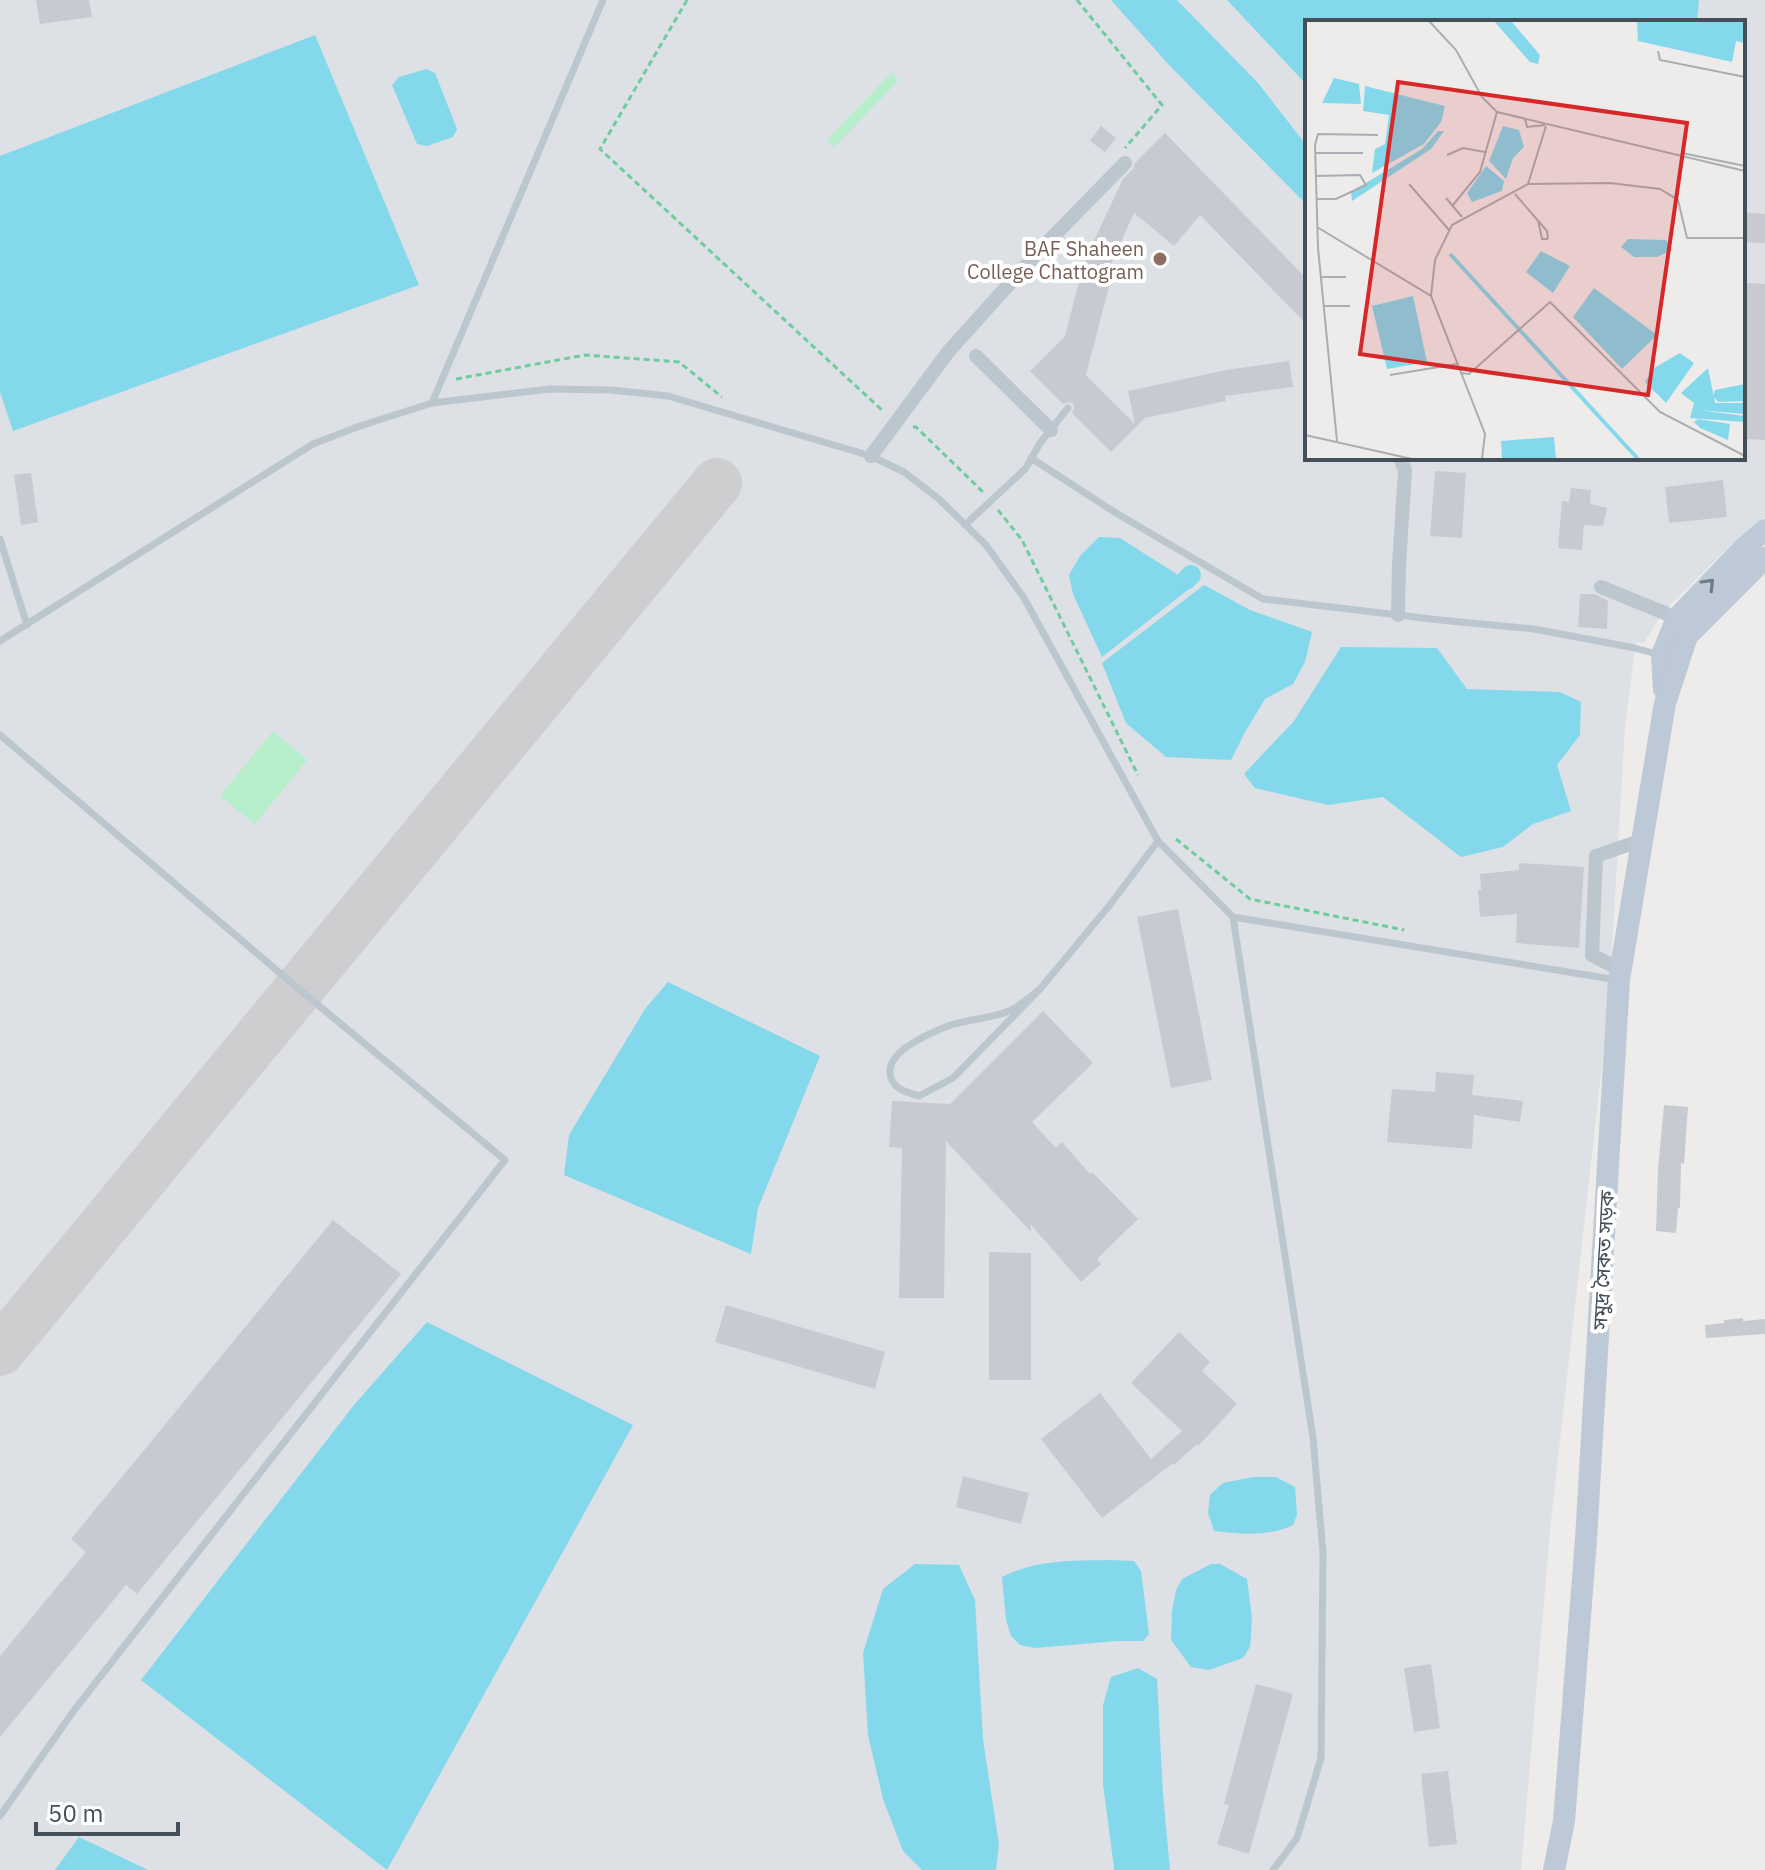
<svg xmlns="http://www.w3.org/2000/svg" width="1765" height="1870" font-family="'IBM Plex Sans','Noto Sans Bengali',sans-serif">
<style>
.airport{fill:#dde0e4;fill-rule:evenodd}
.green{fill:#b7eecc}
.water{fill:#83d8ec}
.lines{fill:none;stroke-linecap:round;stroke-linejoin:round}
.canal{stroke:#83d8ec;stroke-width:20}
.taxiway{stroke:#ceced0;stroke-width:50}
.building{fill:#c8cad1}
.path{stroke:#6fcc9d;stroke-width:3;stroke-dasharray:6 4;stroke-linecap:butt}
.service{stroke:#bcc6cf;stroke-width:7}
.minor{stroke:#bcc6cf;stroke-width:14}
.secondary{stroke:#bdc9d6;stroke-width:22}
.oneway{stroke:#6e7a85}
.education-dot{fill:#8d6e63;stroke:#fff;stroke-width:3}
.labels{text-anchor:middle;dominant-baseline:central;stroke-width:8;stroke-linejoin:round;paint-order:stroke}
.education-label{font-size:20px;fill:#785e54;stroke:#fff;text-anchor:end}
.street-label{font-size:20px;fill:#444f59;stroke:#fff}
.inset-river{fill:none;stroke:#83d8ec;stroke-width:4}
.inset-road{fill:none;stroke:#aaadb1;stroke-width:2}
.view{fill:#d62828;fill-opacity:0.15;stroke:#d62828;stroke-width:4}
.inset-edge{fill:none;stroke:#444f59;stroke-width:4}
</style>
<rect width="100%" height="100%" fill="#eeebeb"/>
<path class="airport" d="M0,0H1765V517L1732,544L1663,612L1644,643L1636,642L1635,648L1625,726L1609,1001L1550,1530L1521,1870H0ZM1307,22H1743V458H1307Z"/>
<g class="green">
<path d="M891,73L899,80L834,147L827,140Z"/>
<path d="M273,731L307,760L255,824L220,796Z"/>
</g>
<g class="water">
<path d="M1111,0H1177L1258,83L1307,146V205L1169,65Z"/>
<path d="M1227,0H1699L1697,22H1307V85Z"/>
<path d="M315,35L419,285L13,431L0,392V156Z"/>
<path d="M426,69L435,73L457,129L453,137L427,146L417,144L392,85L399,77Z"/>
<path d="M1099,537L1120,538L1194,585L1102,657L1073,594L1069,575L1080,556Z"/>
<path d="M1204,585L1250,610L1312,632L1305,662L1293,684L1265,699L1245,732L1231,760L1166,757L1126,723L1102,663Z"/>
<path d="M1341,647L1437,648L1467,689L1560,692L1581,702L1580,735L1557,765L1571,811L1533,824L1503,847L1461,857L1383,797L1328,805L1255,788L1244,774L1294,721Z"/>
<path d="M668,982L820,1056L758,1208L751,1254L564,1175L569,1135L645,1009Z"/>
<path d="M427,1322L633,1425L387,1870L141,1680L354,1405Z"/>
<path d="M1253,1477H1276L1295,1487L1297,1515L1293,1525C1268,1537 1241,1534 1214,1531L1208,1513L1210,1495L1223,1483Z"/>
<path d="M1111,1560L1134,1561L1141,1571L1149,1634L1143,1641H1117L1035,1648L1020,1645L1011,1636L1006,1620L1002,1577C1038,1559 1071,1561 1111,1560Z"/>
<path d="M915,1564L959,1565L975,1600L983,1740L999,1844L996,1870H922L903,1851L883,1799L868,1735L863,1653L883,1589Z"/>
<path d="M1211,1564H1220L1247,1579L1252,1618L1251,1634L1250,1647L1243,1658L1209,1670L1191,1667L1171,1640L1172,1611L1176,1590L1182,1579Z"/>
<path d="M1138,1668L1157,1679L1163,1794L1170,1870H1114V1868L1103,1784V1705L1111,1677Z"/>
<path d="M79,1837L148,1870H55Z"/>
</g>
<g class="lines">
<path class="canal" d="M1186,580L1191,575"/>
<path class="taxiway" d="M0,1351L717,483"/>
</g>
<g class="building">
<path d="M36,0H89L92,17L40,24Z"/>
<path d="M1101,126L1116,138L1105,152L1090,141Z"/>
<path d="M1165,133L1307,279V325L1200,215L1174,246L1134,213L1110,266L1114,267L1086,375L1135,424L1128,391L1226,370L1289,361L1293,387L1225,396L1226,401L1145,418L1111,452L1072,413L1074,408L1073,403L1068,402L1063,404L1030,371L1065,336L1084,262L1123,179L1133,169L1135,163Z"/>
<path d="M1743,212L1765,214V243L1743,242Z"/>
<path d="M1743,283L1765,284V440L1743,439Z"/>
<path d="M1435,471L1466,473L1462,538L1430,536Z"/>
<path d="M31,473L38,522L21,525L14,475Z"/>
<path d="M1723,480L1727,517L1669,523L1665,487Z"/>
<path d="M1571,488L1591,490L1590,504L1607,508L1603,526L1584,525L1582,550L1558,548L1562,501L1569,502Z"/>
<path d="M1580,594H1595L1608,601L1607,629L1578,627Z"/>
<path d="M1519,863L1584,867L1579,948L1516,943L1517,914L1480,917L1478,890H1481L1480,874L1519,870Z"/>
<path d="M1178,909L1212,1080L1171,1088L1137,917Z"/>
<path d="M1043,1011L1093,1063L1032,1122L1056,1148L1062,1142L1090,1174L1092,1172L1138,1219L1097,1259L1101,1264L1081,1282L1031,1225V1232L946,1141L944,1298H899L902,1148L889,1147L892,1101L950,1104Z"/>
<path d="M1436,1072L1474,1075L1472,1095L1523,1101L1520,1122L1474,1115L1472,1149L1387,1142L1392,1089L1435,1092Z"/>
<path d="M1664,1105L1688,1107L1684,1164L1681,1163L1680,1208H1678L1676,1233L1656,1231L1658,1169Z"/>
<path d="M333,1220L401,1274L137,1594L126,1585L0,1737V1656L86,1552L71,1539Z"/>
<path d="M989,1252L1031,1253V1380H989Z"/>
<path d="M726,1305L885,1352L875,1389L715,1342Z"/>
<path d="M1743,1318V1321L1765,1319V1334L1706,1338L1705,1325L1724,1323V1320Z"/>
<path d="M1179,1332L1210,1362L1202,1371L1237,1404L1198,1446L1197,1444L1174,1465L1173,1463L1102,1518L1041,1439L1100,1393L1151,1459L1182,1431L1131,1383Z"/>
<path d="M963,1476L1029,1493L1021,1524L956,1507Z"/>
<path d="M1431,1664L1440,1728L1414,1732L1404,1668Z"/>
<path d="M1256,1684L1293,1694L1249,1854L1217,1844L1229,1805L1224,1804Z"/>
<path d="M1448,1771L1457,1844L1429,1847L1421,1774Z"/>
</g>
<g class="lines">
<g class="path">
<path d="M687,0L600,149L884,412"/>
<path d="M1077,0L1162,105L1125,148"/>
<path d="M456,379L585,355L679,362L722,397"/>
<path d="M913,427H916L983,492"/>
<path d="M998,510L1022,540L1138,775"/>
<path d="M1176,839L1250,899L1404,930"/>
</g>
<g class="service">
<path d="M432,403L550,389L611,390L668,396L871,456L904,472L939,499L986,545L1024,598L1158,841L1233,917L1313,1438L1323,1553L1321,1758L1297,1838L1273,1870"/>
<path d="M1031,458L1116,513L1263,599L1440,620L1534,629L1635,648L1660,655"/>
<path d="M965,525L1026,468L1040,443L1068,408"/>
<path d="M0,539L27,625"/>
<path d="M0,641L313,444L360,426L432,403L603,0"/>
<path d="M0,735L300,990L505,1160L75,1709L0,1816"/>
<path d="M1233,917L1617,980"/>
<path d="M1040,989C1030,996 1020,1007 1009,1011C990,1019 967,1019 948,1026C930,1033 891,1050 890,1070C889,1088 905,1092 919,1096L953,1078L1040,989L1109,906L1158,841"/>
</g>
<g class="minor">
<path d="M976,356L1051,430"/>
<path d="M871,456L948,352L1039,251L1125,163"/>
<path d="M1601,587L1677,618"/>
<path d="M1398,615L1399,565L1405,470L1400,458"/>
<path d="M1621,970L1592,955L1596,856L1642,840"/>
</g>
<g class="secondary">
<path d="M1664,689L1662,655L1677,618L1743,549L1765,530"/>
<path d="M1554,1870L1564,1821L1586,1539L1619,980L1665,703L1687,636L1765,558"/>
</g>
</g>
<defs><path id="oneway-chevron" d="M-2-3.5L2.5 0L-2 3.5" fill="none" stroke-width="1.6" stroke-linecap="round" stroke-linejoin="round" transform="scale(2)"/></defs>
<use class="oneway" href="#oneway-chevron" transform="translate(1709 584) rotate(-46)"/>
<circle class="education-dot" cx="1160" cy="259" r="8"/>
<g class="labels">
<g class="education-label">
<text x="1144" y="248">BAF Shaheen<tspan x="1144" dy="23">College Chattogram</tspan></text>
</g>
<g class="street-label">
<text transform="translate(1603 1260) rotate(-87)">সমুদ্র সৈকত সড়ক</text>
</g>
</g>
<g transform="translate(1305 20)">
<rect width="440" height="440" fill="#eeebeb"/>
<path d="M189,1H206L235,35L233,44L225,42ZM332,1H440V23L431,21L427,42L333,21ZM29,58L54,64L56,84L17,83ZM60,66L140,86L136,102L119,124L67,153L70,129L80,124L84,95L58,91ZM198,106L214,110L219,127L208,138L201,159L184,141ZM133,111H139L126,129L47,181L46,172L117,129ZM181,146L199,161L197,171L167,182L162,173ZM323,219L361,220L367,230L352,237H329L316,227ZM236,231L265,246L248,273L221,252ZM289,268L352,315L317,349L268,297ZM108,276L122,342L82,349L67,286ZM375,333L389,343L361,383L340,362L349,348ZM403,348L410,383H440V394L393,390L440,396V402L385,398L389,383L376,373ZM440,364V381L414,382L408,377L410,370ZM393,399L425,404L423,420L395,408L389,402ZM249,417L251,439H197L196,421Z" fill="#83d8ec"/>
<path class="inset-river" d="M145,234L333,439"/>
<path class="inset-road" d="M124,1L151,30L177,77L192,92L440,151M353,31L355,40L440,57M220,99L222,107L240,105M10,133H58M377,133L440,146M142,135L158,128L180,132M10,156L55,155L61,165L31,179H11M104,164L144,210M223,164L241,106M210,174L242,211L243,219M141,178L157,197M148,185L175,152L192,92M233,200L237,219H243M12,207L126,276L180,414L177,439M15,257H41M126,276L130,240L147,205L223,164L305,163L355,169L373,180L382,218H440M18,286H45M156,353L164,354L245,282L355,392L440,436M85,355L152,344M0,415L107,439M32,421L13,228L10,125L13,114L73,115"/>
<path class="view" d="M93,62L382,103L343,375L55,334Z"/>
<rect width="440" height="440" class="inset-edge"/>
</g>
<path d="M36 1822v12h142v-12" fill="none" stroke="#444f59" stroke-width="4"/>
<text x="48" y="1822" font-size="24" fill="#444f59" stroke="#ffffff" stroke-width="6" paint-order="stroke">50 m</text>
</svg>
